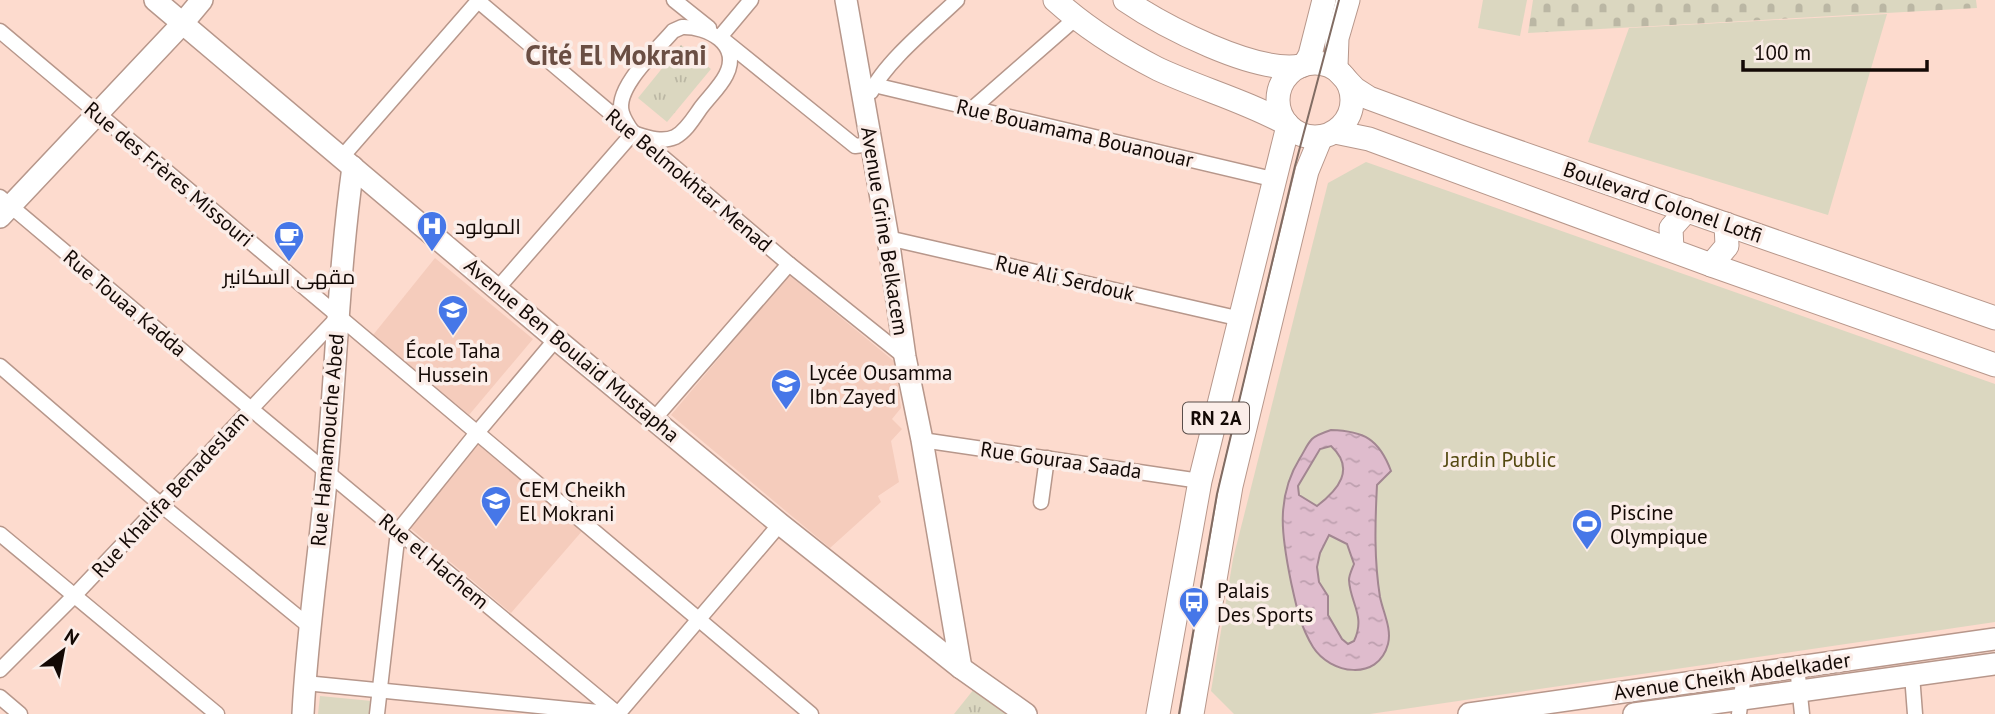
<svg xmlns="http://www.w3.org/2000/svg" width="1995" height="714" font-family="'PT Sans',Cairo,sans-serif">
<style>
.built{fill:#f5ccbc}
.grass{fill:url(#grass-tufts)}
.cemetery{fill:url(#cemetery-stones)}
.garden{fill:#dbd7c0}
.water{fill:url(#water-ripples);stroke:#a28691;stroke-width:2;fill-rule:evenodd}
.lines{fill:none;stroke-linecap:round;stroke-linejoin:round}
.street-casing{stroke:#b7978b;stroke-width:17}
.secondary-casing{stroke:#b7978b;stroke-width:24}
.primary-casing{stroke:#b7978b;stroke-width:25}
.street{stroke:#fff;stroke-width:14}
.secondary{stroke:#fff;stroke-width:21}
.primary{stroke:#fff;stroke-width:23}
.tram{stroke:#816c63;stroke-width:2}
.labels{text-anchor:middle;dominant-baseline:central;stroke-width:7;stroke-linejoin:round;paint-order:stroke}
.shield{fill:#fbede8;stroke:#594d49;stroke-width:2}
.shield-label{font-size:19px;font-weight:bold;fill:#130905}
.street-label{font-size:21px;fill:#130905;stroke:#fbede8}
.poi-label{font-size:21px;fill:#130905;stroke:#fbede8;text-anchor:start}
.park-label{font-size:21px;fill:#544910;stroke:#fbede8}
.district-label{font-size:28px;font-weight:bold;fill:#6a4e43;stroke:#fbede8}
</style>
<defs>
<pattern id="grass-tufts" width="24" height="20" patternUnits="userSpaceOnUse" patternTransform="scale(1.75)"><rect width="24" height="20" fill="#dbd7c0"/><path d="M3 7l-1-3M5 7V3M7 7l1-3M15 17l-1-3M17 17v-4M19 17l1-3" fill="none" stroke="#bbb7a4"/></pattern>
<pattern id="cemetery-stones" width="16" height="16" patternUnits="userSpaceOnUse" patternTransform="scale(1.75)"><rect width="16" height="16" fill="#dbd7c0"/><path d="M2 7V4a2 2 0 0 1 4 0v3zM10 15v-3a2 2 0 0 1 4 0v3z" fill="#bbb7a4"/></pattern>
<pattern id="water-ripples" width="26" height="14" patternUnits="userSpaceOnUse" patternTransform="scale(1.75)"><rect width="26" height="14" fill="#dfbccd"/><path d="M2 4q2-2 4 0t4 0M15 11q2-2 4 0t4 0" fill="none" stroke="#bea0af"/></pattern>
</defs>
<rect width="100%" height="100%" fill="#fddbce"/>
<g class="built">
<path d="M435,258L533,339L469,415L373,335Z"/>
<path d="M789,275L895,362L901,408L892,419L902,429L891,441L899,482L878,496L881,502L830,548L671,415Z"/>
<path d="M479,443L583,530L511,613L409,527Z"/>
</g>
<g class="grass">
<path d="M681,45L711,69L667,122L638,98Z"/>
<path d="M974,689L1012,714H954Z"/>
</g>
<path class="cemetery" d="M1533,0H1976L1977,8L1528,33Z"/>
<g class="garden">
<path d="M1483,0H1527L1520,36L1478,28Z"/>
<path d="M1887,14L1828,215L1588,142L1629,28Z"/>
<path d="M1366,162L1995,384V622L1370,714H1234L1211,691L1233,559L1328,183Z"/>
<path d="M320,696L372,701L370,714H318Z"/>
</g>
<path class="water" d="M1331,430C1364,431 1379,439 1391,471L1377,485C1375,523 1374,560 1380,597C1383,612 1392,629 1388,644C1378,682 1330,674 1313,647C1300,626 1296,605 1291,582C1282,538 1275,498 1300,458C1304,452 1307,444 1312,439C1316,435 1325,432 1331,430ZM1331,446C1356,469 1338,490 1317,506L1299,495L1298,486L1320,449ZM1329,535L1347,544L1354,564C1352,569 1349,575 1349,580C1350,603 1366,616 1354,641L1348,644L1342,639L1328,615V596L1319,582L1317,567L1320,553Z"/>
<g class="lines">
<g class="street-casing">
<g id="street">
<path d="M477,0L789,264L905,357"/>
<path d="M674,0L709,28"/>
<path d="M682,27C707,26 742,44 726,75C720,87 708,98 700,109C693,119 686,131 675,137C661,143 646,137 633,133C629,127 624,120 622,113C614,88 657,50 673,31Z"/>
<path d="M0,31L811,714"/>
<path d="M720,37L751,0"/>
<path d="M725,41L855,146L871,144"/>
<path d="M874,85L1276,180"/>
<path d="M871,92C886,61 931,25 957,0"/>
<path d="M972,109L1076,18"/>
<path d="M342,157L478,1"/>
<path d="M0,197L250,408L618,714"/>
<path d="M888,238L1241,319"/>
<path d="M497,289L633,133"/>
<path d="M0,366L160,504L309,626"/>
<path d="M654,419L789,264"/>
<path d="M922,440L1200,481"/>
<path d="M1041,502L1047,458"/>
<path d="M0,534L217,714"/>
<path d="M1797,666L1802,714"/>
<path d="M0,670L73,597L338,317"/>
<path d="M1912,675L1915,714"/>
<path d="M305,683L619,714"/>
<path d="M0,697L20,714"/>
<path d="M377,714L398,531L476,434L556,339"/>
<path d="M618,714L780,524"/>
<path d="M1739,714L1744,673"/>
</g>
</g>
<g class="secondary-casing">
<g id="secondary">
<path d="M155,0L556,339L780,524L961,668L1026,714"/>
<path d="M846,0L888,238L905,357L922,440L961,668"/>
<path d="M0,217L182,24L202,0"/>
<path d="M303,714C307,632 320,551 327,470C336,369 339,267 353,167"/>
<path d="M1469,714L1995,639"/>
<path d="M1634,714L1995,664"/>
</g>
</g>
<g class="primary-casing">
<g id="primary">
<path d="M1055,0C1086,28 1121,50 1158,69C1201,89 1246,101 1287,124"/>
<path d="M1125,0C1163,26 1255,74 1301,66"/>
<path d="M1348,0L1337,38L1336,66V69L1355,89L1369,98L1467,134L1995,318"/>
<circle cx="1315" cy="100" r="37"/>
<path d="M1305,64L1310,55L1324,0"/>
<path d="M1335,132L1369,139L1714,266L1995,365"/>
<path d="M1672,250L1671,228L1687,210"/>
<path d="M1711,265L1727,246L1726,224"/>
<path d="M1158,714L1200,481L1288,126"/>
<path d="M1192,714L1231,486L1307,171L1321,137"/>
</g>
</g>
<use href="#street" class="street"/>
<use href="#secondary" class="secondary"/>
<use href="#primary" class="primary"/>
<path class="tram" d="M1179,714L1217,494L1295,166L1339,0"/>
</g>
<defs>
<g id="hospital-pin" transform="scale(1.575)"><path d="M0 17L-7.5 6A9.5 9.5 0 1 1 7.5 6Z" fill="#4677e8" stroke="#fbede8"/><path d="M-5-5h3v3.5h4V-5h3V5h-3V1.5h-4V5h-3Z" fill="#fff"/></g>
<g id="cafe-pin" transform="scale(1.575)"><path d="M0 17L-7.5 6A9.5 9.5 0 1 1 7.5 6Z" fill="#4677e8" stroke="#fbede8"/><path d="M-5.5-4.5H6V0H3Q3 3.5 0 3.5H-2.5Q-5.5 3.5-5.5 0ZM3-3.2v2h1.7v-2ZM-6 4.5H4V6H-6Z" fill="#fff"/></g>
<g id="school-pin" transform="scale(1.575)"><path d="M0 17L-7.5 6A9.5 9.5 0 1 1 7.5 6Z" fill="#4677e8" stroke="#fbede8"/><path d="M0-5L7-2L0 1L-7-2ZM-4 1L0 2.5L4 1V4Q0 6-4 4Z" fill="#fff"/></g>
<g id="stadium-pin" transform="scale(1.575)"><path d="M0 17L-7.5 6A9.5 9.5 0 1 1 7.5 6Z" fill="#4677e8" stroke="#fbede8"/><path d="M0-5a6.5 5 0 1 0 0 10a6.5 5 0 1 0 0-10ZM-3.5-1.8h7v3.6h-7Z" fill="#fff"/></g>
<g id="bus-pin" transform="scale(1.575)"><path d="M0 17L-7.5 6A9.5 9.5 0 1 1 7.5 6Z" fill="#4677e8" stroke="#fbede8"/><path d="M-5-6H5V4H4V6H2V4H-2V6H-4V4H-5ZM-3.5-4V0h7V-4ZM-3.5 1.2v1.5H-2V1.2ZM2 1.2v1.5H3.5V1.2Z" fill="#fff"/></g>
</defs>
<g fill-rule="evenodd">
<use href="#hospital-pin" x="432" y="226"/>
<use href="#cafe-pin" x="289" y="236"/>
<use href="#school-pin" x="453" y="310"/>
<use href="#school-pin" x="786" y="384"/>
<use href="#school-pin" x="496" y="501"/>
<use href="#stadium-pin" x="1587" y="524"/>
<use href="#bus-pin" x="1194" y="602"/>
</g>
<g class="labels">
<rect class="shield" x="1183" y="402.5" width="66" height="31" rx="5"/>
<g class="shield-label">
<text x="1216" y="418">RN 2A</text>
</g>
<g class="street-label">
<text transform="translate(1075 133) rotate(13)">Rue Bouamama Bouanouar</text>
<text transform="translate(169 174) rotate(40)">Rue des Frères Missouri</text>
<text transform="translate(689 180) rotate(40)">Rue Belmokhtar Menad</text>
<text transform="translate(1663 202) rotate(19)">Boulevard Colonel Lotfi</text>
<text transform="translate(885 231) rotate(81)">Avenue Grine Belkacem</text>
<text transform="translate(1065 278) rotate(13)">Rue Ali Serdouk</text>
<text transform="translate(125 303) rotate(40)">Rue Touaa Kadda</text>
<text transform="translate(572 350) rotate(40)">Avenue Ben Boulaid Mustapha</text>
<text transform="translate(327 440) rotate(-85)">Rue Hamamouche Abed</text>
<text transform="translate(1061 460) rotate(8)">Rue Gouraa Saada</text>
<text transform="translate(170 494) rotate(-47)">Rue Khalifa Benadeslam</text>
<text transform="translate(434 561) rotate(40)">Rue el Hachem</text>
<text transform="translate(1732 676) rotate(-8)">Avenue Cheikh Abdelkader</text>
</g>
<g class="poi-label">
<text x="455" y="226">المولود</text>
<text x="289" y="276" text-anchor="middle">مقهى السكانير</text>
<text x="453" y="350" text-anchor="middle">École Taha<tspan x="453" dy="24">Hussein</tspan></text>
<text x="809" y="372">Lycée Ousamma<tspan x="809" dy="24">Ibn Zayed</tspan></text>
<text x="519" y="489">CEM Cheikh<tspan x="519" dy="24">El Mokrani</tspan></text>
<text x="1610" y="512">Piscine<tspan x="1610" dy="24">Olympique</tspan></text>
<text x="1217" y="590">Palais<tspan x="1217" dy="24">Des Sports</tspan></text>
</g>
<g class="park-label">
<text x="1500" y="459">Jardin Public</text>
</g>
<g class="district-label">
<text x="616" y="54">Cité El Mokrani</text>
</g>
</g>
<g transform="translate(63 651) rotate(32)" stroke="#fbede8" stroke-width="5" paint-order="stroke">
<path d="M0-5L12 26L0 18L-12 26Z" fill="#130905"/>
<text y="-10" font-size="19" font-weight="bold" text-anchor="middle" fill="#130905">N</text>
</g>
<path d="M1743 60v10h184v-10" fill="none" stroke="#130905" stroke-width="3.5"/>
<text x="1754" y="60" font-size="21" fill="#130905" stroke="#fbede8" stroke-width="5" paint-order="stroke">100 m</text>
</svg>
